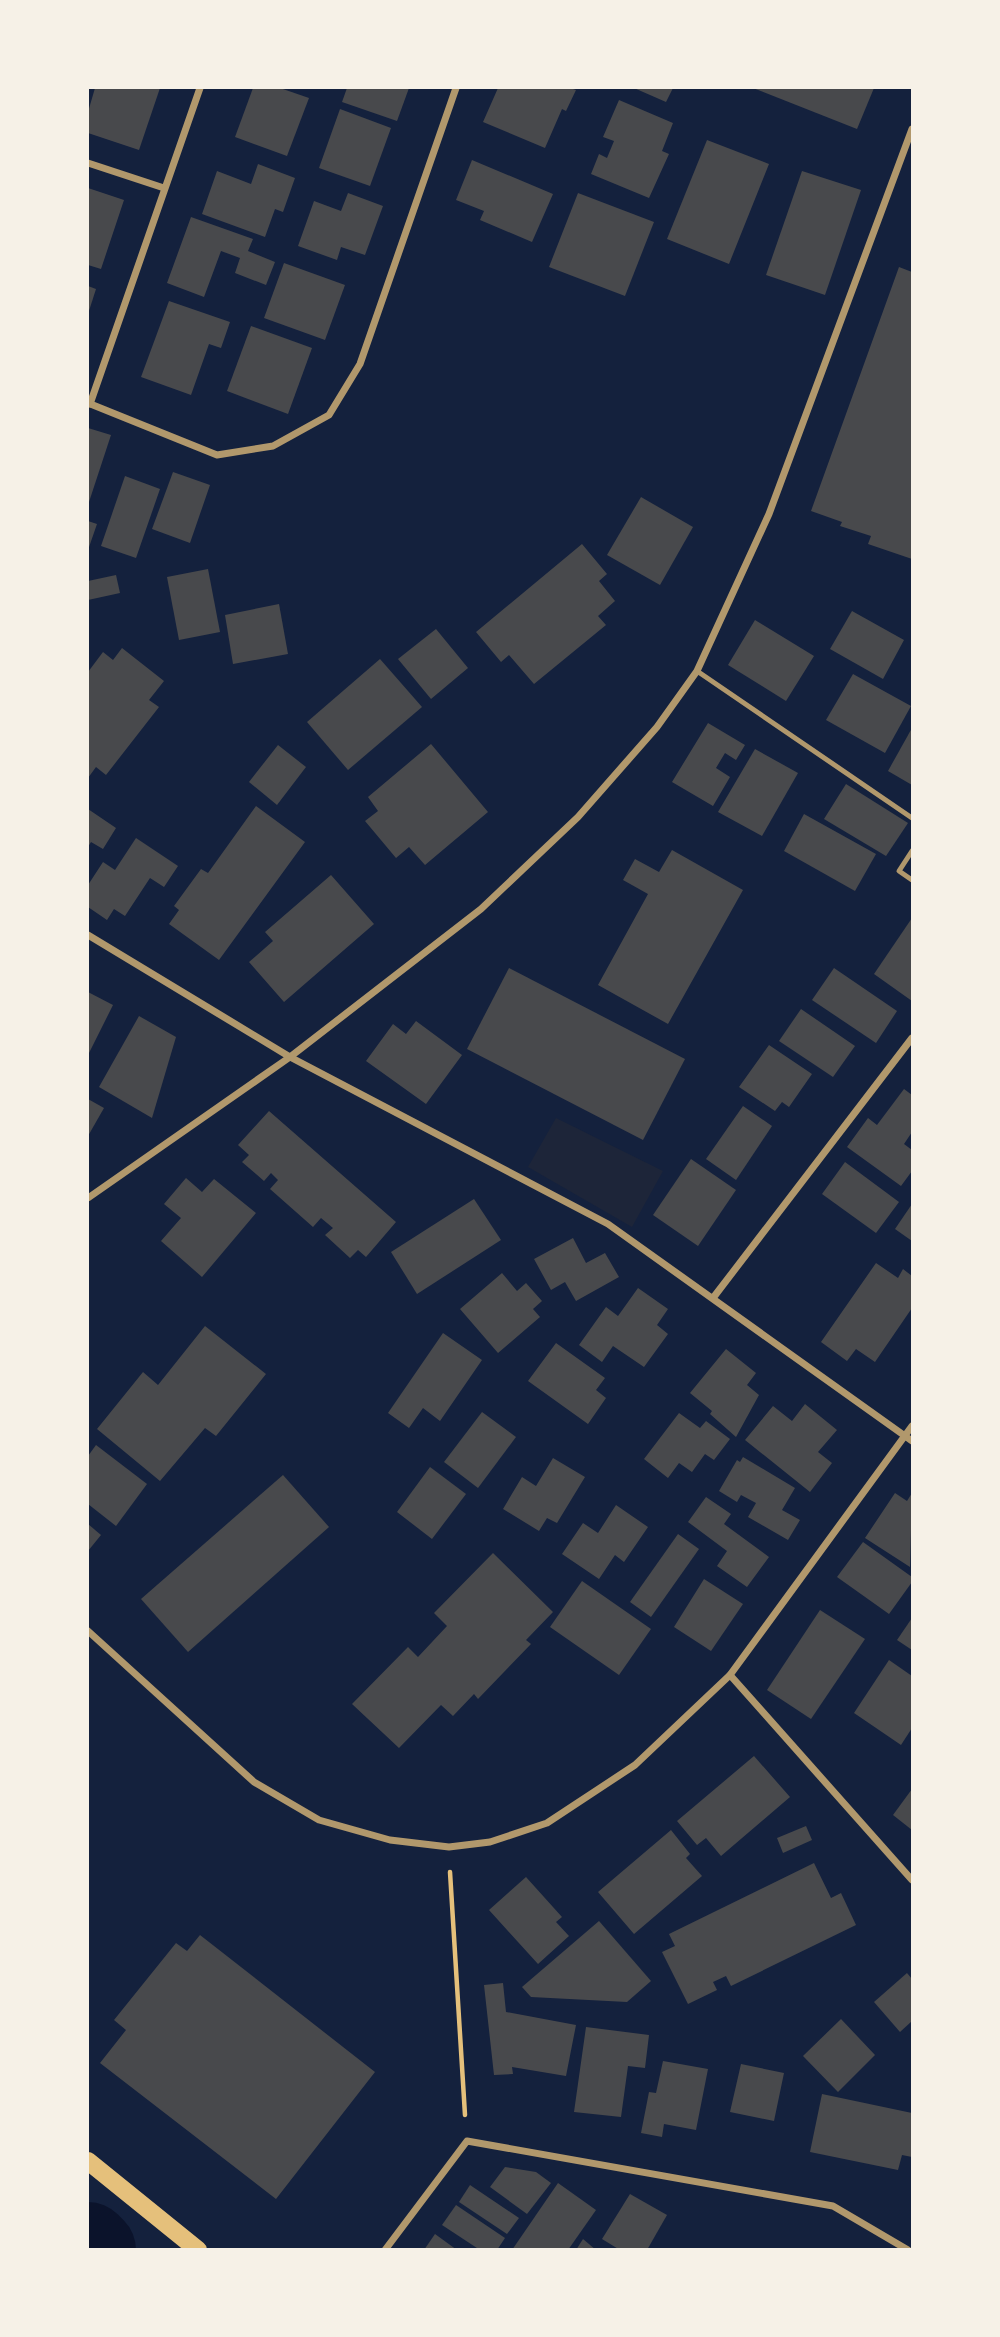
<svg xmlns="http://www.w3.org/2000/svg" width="1000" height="2337" font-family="'Roboto Condensed',sans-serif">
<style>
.green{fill:#1d2539}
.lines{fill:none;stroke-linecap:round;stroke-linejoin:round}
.river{stroke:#0b132b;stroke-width:84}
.building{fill:#48494c}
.path{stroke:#e5c07b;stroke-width:4.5}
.service{stroke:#b1986c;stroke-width:5}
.minor{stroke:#b1986c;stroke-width:7}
.primary{stroke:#e5c07b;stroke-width:18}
</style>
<rect width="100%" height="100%" fill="#14213d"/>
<path class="green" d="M556,1118L663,1171L632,1227L528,1167Z"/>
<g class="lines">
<path class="river" d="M88,2244L94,2250"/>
</g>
<g class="building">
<path d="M95,88H160L139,150L88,133V112Z"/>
<path d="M253,88H280L309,98L287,156L235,137Z"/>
<path d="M347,88H409L397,121L342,102Z"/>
<path d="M498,88H570L576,90L566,111L562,109L545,148L483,122Z"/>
<path d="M634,88H673L666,102Z"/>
<path d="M753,88H874L857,129Z"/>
<path d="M619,100L673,123L662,151L669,154L649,198L591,174L599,154L607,158L614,141L603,137Z"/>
<path d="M340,109L391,128L370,186L319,168Z"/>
<path d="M707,140L769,164L729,264L667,239Z"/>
<path d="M472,160L553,194L532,242L480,220L484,211L456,200Z"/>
<path d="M258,164L295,178L283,212L275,209L265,237L202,214L217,171L251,184Z"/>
<path d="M802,171L861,190L825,295L766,275Z"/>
<path d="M88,188L124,200L101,269L88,265Z"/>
<path d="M348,193L383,206L365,255L341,247L337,260L298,246L314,201L341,211Z"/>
<path d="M578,193L654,222L625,296L549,267Z"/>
<path d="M191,217L253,239L248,251L275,262L266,285L235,273L240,258L221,251L204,297L167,283Z"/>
<path d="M284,263L345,285L325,340L264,318Z"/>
<path d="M899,267L912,272V559L868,544L871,536L840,526L842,522L811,511Z"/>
<path d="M88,286L96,289L88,314Z"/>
<path d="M169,301L230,322L221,348L209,344L191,395L141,377Z"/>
<path d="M251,326L312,348L288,414L227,391Z"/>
<path d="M88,428L111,435L88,505Z"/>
<path d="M173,472L210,485L190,543L152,529Z"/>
<path d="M125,476L160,489L136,558L101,546Z"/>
<path d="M641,497L693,527L660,585L607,555Z"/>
<path d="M88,521L97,524L88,550Z"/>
<path d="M582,544L607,574L599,581L615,601L598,616L606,625L534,684L509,655L501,662L476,632Z"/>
<path d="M208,569L220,632L179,640L167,577Z"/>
<path d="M116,575L120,593L88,600V581Z"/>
<path d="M279,604L288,654L233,664L225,615Z"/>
<path d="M852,611L904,640L883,679L830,649Z"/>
<path d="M755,620L814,656L786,701L728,665Z"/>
<path d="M436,629L468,668L431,699L398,659Z"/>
<path d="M122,648L164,681L149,700L159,707L106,775L96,767L88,778V672L103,652L113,660Z"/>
<path d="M380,659L422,707L348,770L307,722Z"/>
<path d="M853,674L911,706L885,753L826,720Z"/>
<path d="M708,723L745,745L736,760L725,753L716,768L730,777L713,806L672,782Z"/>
<path d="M912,728V785L888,771Z"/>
<path d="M431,744L488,812L425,865L409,847L396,858L365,821L378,811L368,797Z"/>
<path d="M278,745L306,767L277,805L249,782Z"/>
<path d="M755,749L798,773L762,836L718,812Z"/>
<path d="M846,784L908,823L886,856L824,819Z"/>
<path d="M256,806L305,842L219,960L169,924L179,910L174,906L201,869L208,873Z"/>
<path d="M88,809L116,828L103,849L91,842L88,847Z"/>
<path d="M804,814L876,854L855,891L784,851Z"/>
<path d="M136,838L178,866L164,887L150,878L125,916L114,909L107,920L88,907V885L103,862L115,870Z"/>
<path d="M672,850L743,890L668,1024L598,985L648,894L623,880L635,859L659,872Z"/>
<path d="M331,875L374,924L284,1002L249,962L273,941L265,932Z"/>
<path d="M912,918V1001L874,974Z"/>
<path d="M509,968L685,1059L643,1140L467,1049Z"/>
<path d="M834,968L897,1011L876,1043L812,1000Z"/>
<path d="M88,992L113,1005L88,1055Z"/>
<path d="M801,1009L855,1046L833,1077L779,1041Z"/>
<path d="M139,1016L176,1037L152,1118L99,1087Z"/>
<path d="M416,1021L462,1055L426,1104L366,1061L393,1024L406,1034Z"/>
<path d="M769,1045L812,1074L789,1107L782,1102L775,1111L739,1087Z"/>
<path d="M904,1089L912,1095V1132L904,1144L912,1150V1171L901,1186L847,1147L868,1118L877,1125Z"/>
<path d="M88,1099L104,1108L88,1136Z"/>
<path d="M743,1106L772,1126L736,1180L706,1159Z"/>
<path d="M269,1111L396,1222L366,1257L358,1250L350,1258L325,1235L333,1228L321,1218L313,1227L270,1189L278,1180L271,1173L264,1181L242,1162L249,1155L238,1145Z"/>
<path d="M691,1159L736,1190L698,1246L653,1215Z"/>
<path d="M845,1162L899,1202L876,1233L822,1194Z"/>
<path d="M186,1178L202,1192L214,1179L256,1213L202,1277L161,1241L181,1218L164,1204Z"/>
<path d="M474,1199L501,1240L417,1294L391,1252Z"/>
<path d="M912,1204V1241L895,1229Z"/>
<path d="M573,1238L586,1263L605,1253L619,1277L576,1301L565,1282L551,1290L534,1259Z"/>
<path d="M876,1263L898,1278L903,1269L912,1276V1308L875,1362L856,1349L847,1361L821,1342Z"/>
<path d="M502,1273L517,1291L526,1283L542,1301L533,1309L540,1317L498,1353L460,1309Z"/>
<path d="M638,1288L668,1309L657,1325L668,1334L644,1367L613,1346L602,1362L579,1345L606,1307L618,1316Z"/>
<path d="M205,1326L266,1374L216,1436L205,1428L160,1481L97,1429L143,1372L158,1385Z"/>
<path d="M443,1333L482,1360L440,1421L423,1408L409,1428L388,1413Z"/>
<path d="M556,1343L605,1378L596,1390L606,1398L588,1424L528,1381Z"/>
<path d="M726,1349L756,1373L747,1385L759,1395L736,1437L710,1414L712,1411L690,1393Z"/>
<path d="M805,1404L837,1430L818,1452L832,1463L810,1492L745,1440L773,1406L792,1421Z"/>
<path d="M482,1412L516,1437L478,1488L444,1462Z"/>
<path d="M679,1413L700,1428L706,1421L730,1439L714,1460L705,1454L692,1472L679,1463L668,1478L644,1459Z"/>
<path d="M96,1445L147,1484L116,1526L88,1504V1456Z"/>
<path d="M743,1457L795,1488L782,1510L800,1520L788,1540L748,1517L756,1503L741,1495L737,1502L719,1491L737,1460L740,1462Z"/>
<path d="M553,1458L585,1477L557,1523L547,1518L539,1531L503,1509L522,1477L536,1486Z"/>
<path d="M430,1467L466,1494L432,1539L397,1512Z"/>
<path d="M283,1475L329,1527L188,1652L141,1599Z"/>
<path d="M895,1493L907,1501L912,1493L910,1567L865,1538Z"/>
<path d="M706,1497L731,1514L724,1524L769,1557L747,1587L717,1566L727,1551L688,1522Z"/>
<path d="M616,1505L648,1527L624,1562L615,1555L599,1579L562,1554L583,1523L598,1533Z"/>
<path d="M88,1524L101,1535L88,1551Z"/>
<path d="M678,1534L699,1549L651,1617L630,1602Z"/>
<path d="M863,1542L912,1577V1582L889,1614L837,1577Z"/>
<path d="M493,1553L553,1612L526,1640L531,1644L478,1699L474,1694L453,1716L441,1705L399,1748L352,1704L408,1647L418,1657L447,1626L434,1613Z"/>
<path d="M704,1579L743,1604L711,1651L674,1627Z"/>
<path d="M582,1581L651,1629L619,1675L550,1627Z"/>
<path d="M820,1610L865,1639L811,1719L767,1690Z"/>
<path d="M912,1618V1650L897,1640Z"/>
<path d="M889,1660L912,1676V1728L901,1745L854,1713Z"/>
<path d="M754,1756L790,1797L721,1856L706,1838L697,1845L677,1821Z"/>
<path d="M912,1789V1830L893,1815Z"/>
<path d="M806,1826L812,1840L783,1853L777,1838Z"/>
<path d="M671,1830L690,1854L686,1858L702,1876L634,1934L598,1892Z"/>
<path d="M814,1863L831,1898L841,1893L856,1925L731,1986L726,1976L713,1982L717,1990L688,2004L662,1952L675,1946L669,1934Z"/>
<path d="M526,1877L562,1917L556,1922L569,1936L538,1964L489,1910Z"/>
<path d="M599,1921L651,1981L627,2002L531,1997L522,1987Z"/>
<path d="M200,1935L375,2072L276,2199L100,2063L126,2030L114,2020L176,1943L187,1951Z"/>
<path d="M907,1973L912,1979V2021L900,2032L874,2002Z"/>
<path d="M503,1983L506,2012L576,2025L566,2076L512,2067L513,2074L494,2075L484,1985Z"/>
<path d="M841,2019L875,2055L838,2092L803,2056Z"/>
<path d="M586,2027L649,2035L645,2068L628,2066L621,2117L574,2112Z"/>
<path d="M663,2061L708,2069L696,2130L664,2124L662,2137L641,2133L649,2092L656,2093Z"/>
<path d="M741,2064L784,2073L774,2121L730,2112Z"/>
<path d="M822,2094L912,2113V2157L902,2155L898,2170L810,2152Z"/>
<path d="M505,2167L536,2172L551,2183L527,2214L490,2187Z"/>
<path d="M558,2183L596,2210L568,2250H512Z"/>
<path d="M470,2185L519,2218L507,2234L459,2202Z"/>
<path d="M630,2194L667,2215L647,2250H620L602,2239Z"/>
<path d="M456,2205L505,2238L497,2250H480L442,2225Z"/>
<path d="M435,2234L457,2250H424Z"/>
<path d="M583,2239L596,2250H576Z"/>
</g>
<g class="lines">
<path class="path" d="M450,1872L465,2115"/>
<g class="service">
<path d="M697,671L912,818"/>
<path d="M912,851L899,871L912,880"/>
</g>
<g class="minor">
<path d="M88,163L164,188"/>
<path d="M88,403L217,455L273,446L329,415L360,364L456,88"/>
<path d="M90,404L200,88"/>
<path d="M88,935L290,1057L608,1224L912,1441"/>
<path d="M88,1198L290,1057L481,909L578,817L657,727L697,671L769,514L912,129"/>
<path d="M713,1298L912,1038"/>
<path d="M88,1631L254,1782L319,1820L390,1840L449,1847L490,1842L547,1823L635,1765L730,1675L912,1426"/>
<path d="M730,1675L912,1880"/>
<path d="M385,2250L467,2141L833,2206L908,2250"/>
</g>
<path class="primary" d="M88,2161L198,2250"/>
</g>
<rect width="1000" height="2337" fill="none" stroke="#f6f1e7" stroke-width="178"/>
</svg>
